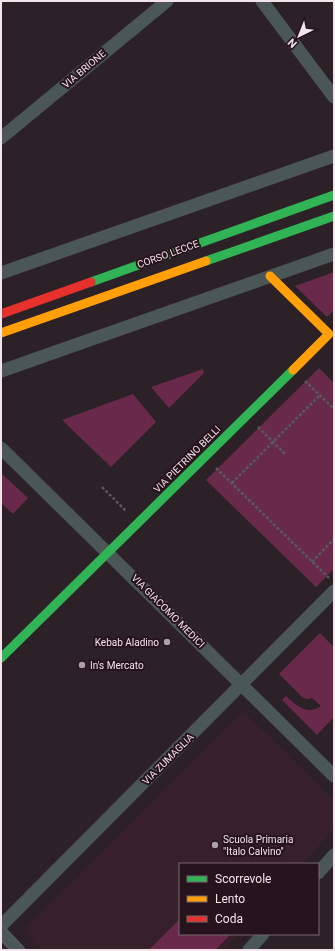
<svg xmlns="http://www.w3.org/2000/svg" width="335" height="951" font-family="Roboto,sans-serif">
<style>
.built{fill:#38202b}
.green{fill:#69294b}
.lines{fill:none;stroke-linecap:round;stroke-linejoin:round}
.path{stroke:#565c5d;stroke-width:2.5;stroke-dasharray:3 2;stroke-linecap:butt}
.street{stroke:#4a5756;stroke-width:13}
.fast{stroke:#30b455;stroke-width:9}
.slow{stroke:#ff9f0a;stroke-width:9}
.jam{stroke:#e5322d;stroke-width:9}
.tram{stroke:#626265;stroke-width:1}
.poi-dot{fill:#ada0a5;stroke:#27131c;stroke-width:1.5}
.labels{text-anchor:middle;dominant-baseline:central;stroke-width:4;stroke-linejoin:round;paint-order:stroke}
.street-label{font-size:10px;fill:#f3e4ea;stroke:#27131c}
.poi-label{font-size:10px;fill:#f3e4ea;stroke:#27131c;text-anchor:start}
</style>
<rect width="100%" height="100%" fill="#2c2126"/>
<path class="built" d="M243,711L334,800V829L302,864H180V934H239L225,950H42L24,931Z"/>
<g class="green">
<path d="M334,272V310L327,317L295,286Z"/>
<path d="M319,368L334,383V569L316,587L206,480Z"/>
<path d="M203,369L204,373L169,408L151,387Z"/>
<path d="M133,394L156,422L111,467L62,420Z"/>
<path d="M1,473L28,498L13,514L1,503Z"/>
<path d="M320,633L334,647V717L317,735L282,700L286,696C296,705 307,716 321,706L312,698L307,699L303,698L279,674Z"/>
<path d="M180,919V934H231L215,950H149Z"/>
</g>
<g class="lines">
<g class="path">
<path d="M305,381L334,409"/>
<path d="M258,427L286,455"/>
<path d="M216,468L329,578"/>
<path d="M232,483L320,395"/>
<path d="M102,487L126,511"/>
<path d="M312,562L334,539"/>
</g>
<g class="street">
<path d="M262,1L334,97"/>
<path d="M1,138L167,1"/>
<path d="M1,273L334,156"/>
<path d="M1,371L334,254"/>
<path d="M1,448L334,776"/>
<path d="M318,873L334,855"/>
<path d="M1,926L334,591"/>
<path d="M1,932L18,950"/>
<path d="M249,950L263,934"/>
</g>
<g class="fast">
<path d="M206,261L334,216"/>
<path d="M91,282L334,195"/>
<path d="M1,658L293,370"/>
</g>
<g class="slow">
<path d="M270,276L329,334L293,370"/>
<path d="M1,333L206,261"/>
</g>
<path class="jam" d="M1,314L91,282"/>
<g class="tram">
<path d="M1,924L26,950"/>
<path d="M1,940L10,950"/>
</g>
</g>
<g class="poi-dot">
<circle cx="167" cy="642" r="4"/>
<circle cx="82" cy="665" r="4"/>
<circle cx="215" cy="845" r="4"/>
</g>
<g class="labels">
<g class="street-label">
<text transform="translate(84 69) rotate(-40)">VIA BRIONE</text>
<text transform="translate(168 254) rotate(-20)">CORSO LECCE</text>
<text transform="translate(187 459) rotate(-45)">VIA PIETRINO BELLI</text>
<text transform="translate(168 611) rotate(45)">VIA GIACOMO MEDICI</text>
<text transform="translate(168 759) rotate(-45)">VIA ZUMAGLIA</text>
</g>
<g class="poi-label">
<text x="159" y="642" text-anchor="end">Kebab Aladino</text>
<text x="90" y="665">In's Mercato</text>
<text x="223" y="839">Scuola Primaria<tspan x="223" dy="12">"Italo Calvino"</tspan></text>
</g>
</g>
<rect width="335" height="951" fill="none" stroke="#f3e4ea" stroke-width="4"/>
<rect x="179" y="863" width="140" height="72" fill="#27131c" stroke="#79676e"/>
<rect x="187" y="876" width="20" height="6" fill="#30b455" stroke="#79676e"/>
<text x="215" y="883" font-size="12" fill="#f3e4ea">Scorrevole</text>
<rect x="187" y="896" width="20" height="6" fill="#ff9f0a" stroke="#79676e"/>
<text x="215" y="903" font-size="12" fill="#f3e4ea">Lento</text>
<rect x="187" y="916" width="20" height="6" fill="#e5322d" stroke="#79676e"/>
<text x="215" y="923" font-size="12" fill="#f3e4ea">Coda</text>
<g transform="translate(299 36) rotate(223)" stroke="#27131c" stroke-width="3" paint-order="stroke">
<path d="M0-3L7 15L0 10L-7 15Z" fill="#f3e4ea"/>
<text y="-6" font-size="11" font-weight="bold" text-anchor="middle" fill="#f3e4ea">N</text>
</g>
</svg>
